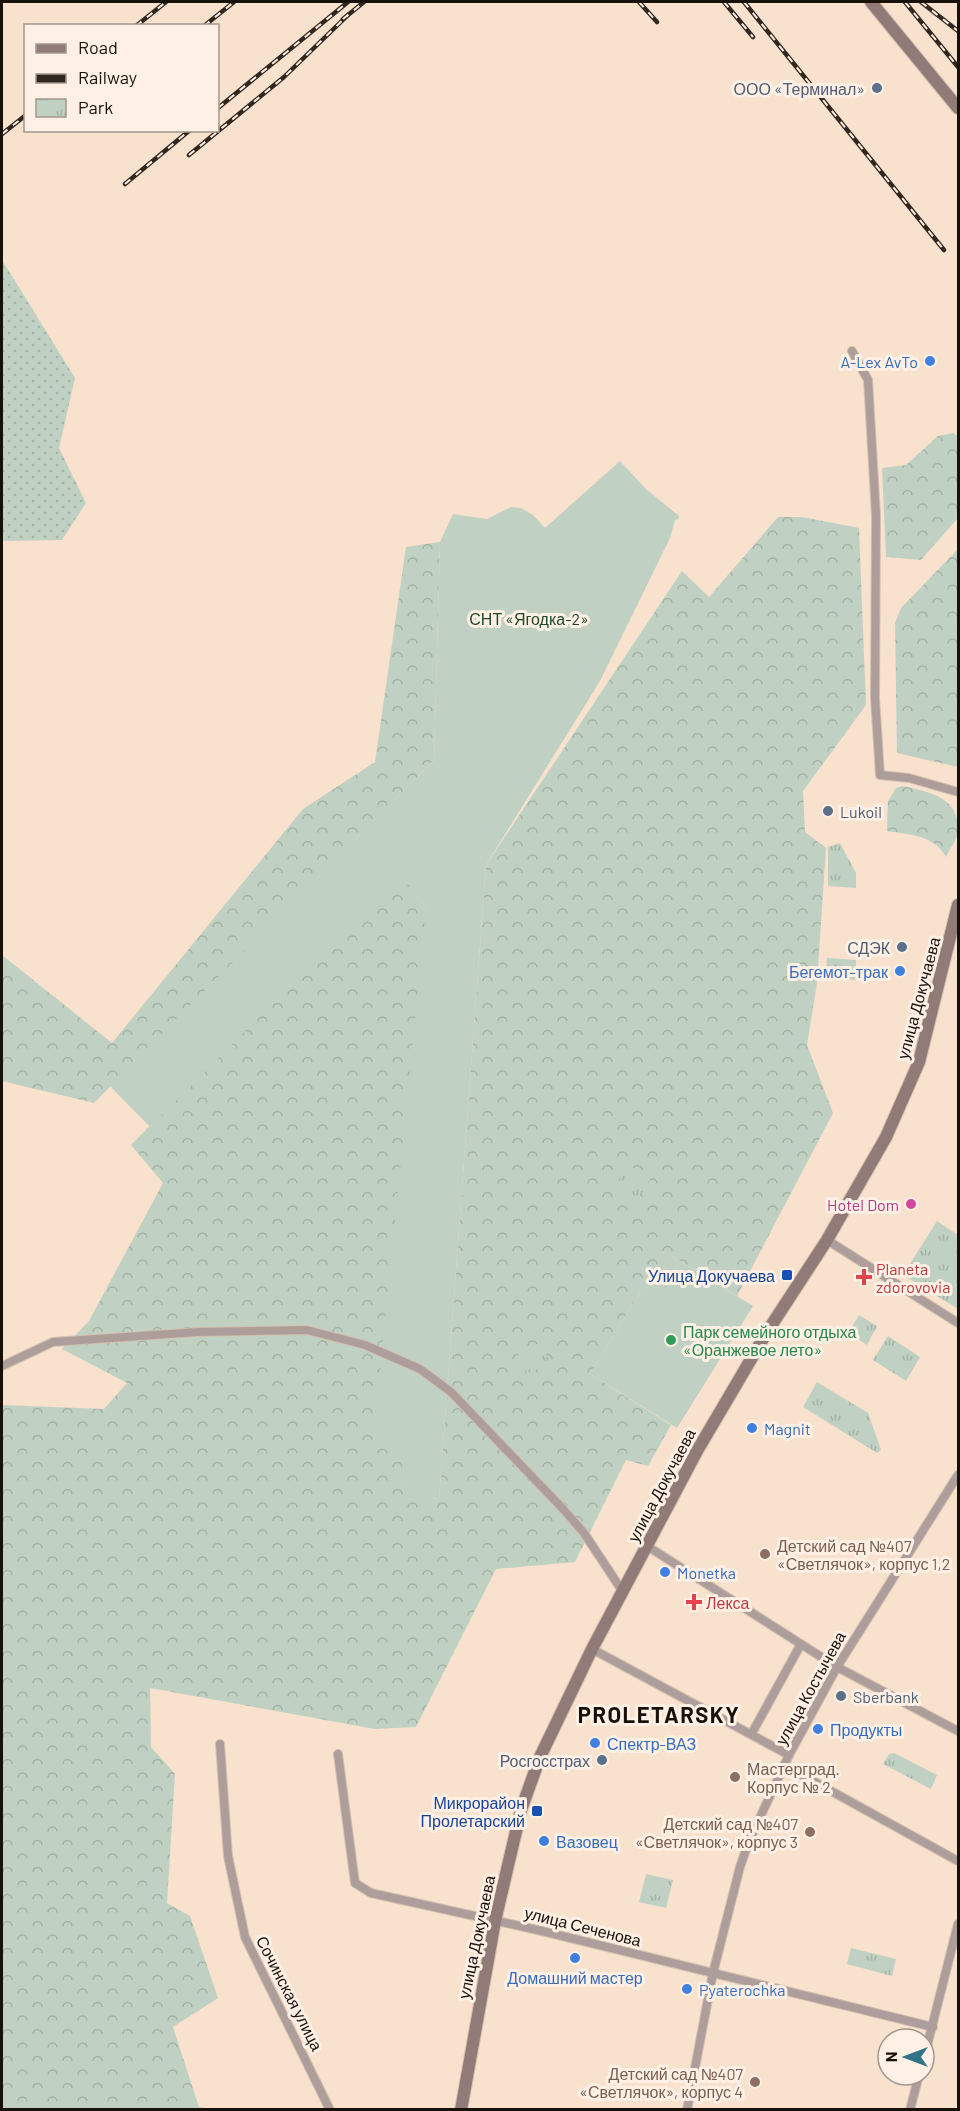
<svg xmlns="http://www.w3.org/2000/svg" width="960" height="2111" font-family="Barlow,sans-serif">
<style>
.grass{fill:url(#grass-dots)}
.forest{fill:url(#forest-crowns)}
.park{fill:url(#park-tufts)}
.garden{fill:#c0d1c3}
.lines{fill:none;stroke-linecap:round;stroke-linejoin:round}
.street-casing{stroke:#d4c0ae;stroke-width:10}
.secondary-casing{stroke:#d4c0ae;stroke-width:14}
.street{stroke:#ad9e9c;stroke-width:8}
.secondary{stroke:#917b79;stroke-width:12}
.rail-casing{stroke:#30271f;stroke-width:4.5}
.rail{stroke:#fef0e4;stroke-width:2;stroke-dasharray:7;stroke-linecap:butt}
.service-dot{fill:#5c6f8a;stroke:#fef0e4;stroke-width:2}
.shop-dot{fill:#3f7fe0;stroke:#fef0e4;stroke-width:2}
.hotel-dot{fill:#d1479c;stroke:#fef0e4;stroke-width:2}
.transit-dot{fill:#1a4fb4;stroke:#fef0e4;stroke-width:2}
.health-dot{fill:#e0444e;stroke:#fef0e4;stroke-width:2}
.leisure-dot{fill:#2e9e5b;stroke:#fef0e4;stroke-width:2}
.education-dot{fill:#8d6e63;stroke:#fef0e4;stroke-width:2}
.labels{text-anchor:middle;dominant-baseline:central;stroke-width:6;stroke-linejoin:round;paint-order:stroke}
.service-label{font-size:16px;fill:#4e5e75;stroke:#fef0e4;text-anchor:end}
.shop-label{font-size:16px;fill:#366cbe;stroke:#fef0e4;text-anchor:start}
.park-label{font-size:16px;fill:#20492a;stroke:#fef0e4}
.street-label{font-size:16px;fill:#18110a;stroke:#fef0e4}
.hotel-label{font-size:16px;fill:#b23c85;stroke:#fef0e4;text-anchor:end}
.health-label{font-size:16px;fill:#be3a42;stroke:#fef0e4;text-anchor:start}
.transit-label{font-size:16px;fill:#164399;stroke:#fef0e4;text-anchor:end}
.leisure-label{font-size:16px;fill:#27864d;stroke:#fef0e4;text-anchor:start}
.education-label{font-size:16px;fill:#785e54;stroke:#fef0e4;text-anchor:start}
.district-label{font-size:22px;font-weight:bold;letter-spacing:1.5px;fill:#18110a;stroke:#fef0e4}
</style>
<defs>
<pattern id="grass-dots" width="8" height="8" patternUnits="userSpaceOnUse" patternTransform="scale(1.5)"><rect width="8" height="8" fill="#c0d1c3"/><path d="M2 2h.1M6 6h.1" fill="none" stroke="#a4b2a6" stroke-width="1.8" stroke-linecap="round"/></pattern>
<pattern id="forest-crowns" width="20" height="18" patternUnits="userSpaceOnUse" patternTransform="scale(1.5)"><rect width="20" height="18" fill="#c0d1c3"/><path d="M2 6a3 3 0 1 1 6 0M12 15a3 3 0 1 1 6 0" fill="none" stroke="#a4b2a6"/></pattern>
<pattern id="park-tufts" width="24" height="20" patternUnits="userSpaceOnUse" patternTransform="scale(1.5)"><rect width="24" height="20" fill="#c0d1c3"/><path d="M3 7l-1-3M5 7V3M7 7l1-3M15 17l-1-3M17 17v-4M19 17l1-3" fill="none" stroke="#a4b2a6"/></pattern>
</defs>
<rect width="100%" height="100%" fill="#f8e1cd"/>
<path class="grass" d="M2,260L75,378L59,448L86,503L62,540L2,541Z"/>
<g class="forest">
<path d="M953,433L958,436V518L921,560L886,557L882,468L906,465L938,436Z"/>
<path d="M778,517H802L859,528L866,705L803,791L805,832L826,848L817,983L807,1045L833,1113L737,1296L665,1252L590,1374L671,1425L648,1466L626,1460L575,1562L496,1569L416,1727L375,1729L150,1688L151,1747L175,1774L167,1903L190,1916L218,1998L173,2027L199,2107L212,2109L2,2110V1405L104,1409L127,1383L62,1349L89,1321L163,1183L131,1145L401,874L426,908L400,1457L410,1495L439,1499L486,865L682,571L709,597Z"/>
<path d="M440,542L434,760L94,1103L2,1081V955L112,1043L303,809L375,762L406,547Z"/>
<path d="M958,549V767L897,753L895,623L901,608Z"/>
<path d="M902,786C930,792 960,797 958,832C957,840 949,850 946,857C934,835 911,835 887,831L888,801L896,788Z"/>
</g>
<g class="park">
<path d="M840,843L856,873V888L828,886V847Z"/>
<path d="M827,958L856,960L855,980L826,975Z"/>
<path d="M627,1164L650,1179L638,1202L615,1186Z"/>
<path d="M937,1221L958,1235V1309L903,1275Z"/>
<path d="M859,1315L877,1326L867,1345L848,1333Z"/>
<path d="M888,1336L920,1357L906,1381L873,1360Z"/>
<path d="M540,1343L551,1364L526,1374L517,1351Z"/>
<path d="M817,1382L868,1413L881,1450L877,1453L803,1407Z"/>
<path d="M894,1753L937,1775L931,1789L883,1764L889,1754Z"/>
<path d="M646,1874L673,1880L666,1908L639,1902Z"/>
<path d="M851,1948L896,1959L892,1976L847,1964Z"/>
</g>
<g class="garden">
<path d="M620,461L646,489L679,516L678,519L675,520L670,538L600,681L486,865L439,1499L410,1496L400,1458L373,1443L426,908L401,875L150,1127L110,1086L434,760L440,542L453,514L487,519L511,507L521,508L533,515L545,528Z"/>
<path d="M665,1252L753,1306L677,1428L590,1374Z"/>
</g>
<g class="lines">
<g class="street-casing">
<g id="street">
<path d="M852,351L868,380L876,515L875,698L880,775L909,778L958,792"/>
<path d="M827,1240L958,1323"/>
<path d="M2,1366L53,1342L198,1332L307,1330L365,1345L420,1369L451,1392L564,1510L584,1533L623,1592"/>
<path d="M647,1546L837,1667L958,1731"/>
<path d="M592,1649L789,1755"/>
<path d="M752,1733L801,1644"/>
<path d="M220,1744L228,1856L245,1937L330,2110"/>
<path d="M338,1754L355,1883L371,1893L542,1931L933,2027"/>
<path d="M784,1765L958,1861"/>
<path d="M924,2058L958,1924"/>
<path d="M687,2110L713,1973L740,1867L749,1841L789,1755L837,1667L958,1475"/>
<path d="M910,2110L919,2075"/>
</g>
</g>
<g class="secondary-casing">
<g id="secondary">
<path d="M871,2L958,108"/>
<path d="M461,2110L495,1921L521,1810L540,1757L592,1649L697,1451L767,1332L827,1240L886,1137L919,1062L958,905"/>
</g>
</g>
<use href="#street" class="street"/>
<use href="#secondary" class="secondary"/>
<g class="rail-casing">
<g id="rail">
<path d="M639,2L657,22"/>
<path d="M724,2L753,37"/>
<path d="M744,2L944,250"/>
<path d="M905,2L958,67"/>
<path d="M921,2L958,31"/>
<path d="M343,19L364,2"/>
<path d="M136,26L166,2"/>
<path d="M204,26L234,2"/>
<path d="M218,108L348,2"/>
<path d="M2,134L26,115"/>
<path d="M189,155L284,77L348,15"/>
<path d="M125,184L190,130"/>
</g>
</g>
<use href="#rail" class="rail"/>
</g>
<g class="service-dot">
<circle cx="877" cy="88" r="6"/>
<circle cx="828" cy="811" r="6"/>
<circle cx="902" cy="947" r="6"/>
<circle cx="841" cy="1696" r="6"/>
<circle cx="602" cy="1760" r="6"/>
</g>
<g class="shop-dot">
<circle cx="930" cy="361" r="6"/>
<circle cx="900" cy="971" r="6"/>
<circle cx="752" cy="1428" r="6"/>
<circle cx="665" cy="1572" r="6"/>
<circle cx="818" cy="1729" r="6"/>
<circle cx="595" cy="1743" r="6"/>
<circle cx="544" cy="1841" r="6"/>
<circle cx="575" cy="1958" r="6"/>
<circle cx="687" cy="1989" r="6"/>
</g>
<circle class="hotel-dot" cx="911" cy="1204" r="6"/>
<g class="transit-dot">
<rect x="781" y="1269" width="12" height="12" rx="3"/>
<rect x="531" y="1805" width="12" height="12" rx="3"/>
</g>
<g class="health-dot">
<path d="M861 1268h6v6h6v6h-6v6h-6v-6h-6v-6h6z"/>
<path d="M691 1593h6v6h6v6h-6v6h-6v-6h-6v-6h6z"/>
</g>
<circle class="leisure-dot" cx="671" cy="1340" r="6"/>
<g class="education-dot">
<circle cx="765" cy="1554" r="6"/>
<circle cx="735" cy="1777" r="6"/>
<circle cx="810" cy="1832" r="6"/>
<circle cx="755" cy="2082" r="6"/>
</g>
<g class="labels">
<g class="service-label">
<text x="865" y="88">ООО «Терминал»</text>
<text x="840" y="811" text-anchor="start">Lukoil</text>
<text x="890" y="947">СДЭК</text>
<text x="853" y="1696" text-anchor="start">Sberbank</text>
<text x="590" y="1760">Росгосстрах</text>
</g>
<g class="shop-label">
<text x="918" y="361" text-anchor="end">A-Lex AvTo</text>
<text x="888" y="971" text-anchor="end">Бегемот-трак</text>
<text x="764" y="1428">Magnit</text>
<text x="677" y="1572">Monetka</text>
<text x="830" y="1729">Продукты</text>
<text x="607" y="1743">Спектр-ВАЗ</text>
<text x="556" y="1841">Вазовец</text>
<text x="575" y="1977" text-anchor="middle">Домашний мастер</text>
<text x="699" y="1989">Pyaterochka</text>
</g>
<g class="park-label">
<text x="529" y="618">СНТ «Ягодка-2»</text>
</g>
<g class="street-label">
<text transform="translate(918 998) rotate(-75)">улица Докучаева</text>
<text transform="translate(661 1485) rotate(-62)">улица Докучаева</text>
<text transform="translate(810 1688) rotate(-61)">улица Костычева</text>
<text transform="translate(583 1926) rotate(14)">улица Сеченова</text>
<text transform="translate(476 1937) rotate(-78)">улица Докучаева</text>
<text transform="translate(290 1993) rotate(63)">Сочинская улица</text>
</g>
<g class="hotel-label">
<text x="899" y="1204">Hotel Dom</text>
</g>
<g class="health-label">
<text x="876" y="1268">Planeta<tspan x="876" dy="18">zdorovovia</tspan></text>
<text x="706" y="1602">Лекса</text>
</g>
<g class="transit-label">
<text x="775" y="1275">Улица Докучаева</text>
<text x="525" y="1802">Микрорайон<tspan x="525" dy="18">Пролетарский</tspan></text>
</g>
<g class="leisure-label">
<text x="683" y="1331">Парк семейного отдыха<tspan x="683" dy="18">«Оранжевое лето»</tspan></text>
</g>
<g class="education-label">
<text x="777" y="1545">Детский сад №407<tspan x="777" dy="18">«Светлячок», корпус 1,2</tspan></text>
<text x="747" y="1768">Мастерград.<tspan x="747" dy="18">Корпус № 2</tspan></text>
<text x="798" y="1823" text-anchor="end">Детский сад №407<tspan x="798" dy="18">«Светлячок», корпус 3</tspan></text>
<text x="743" y="2073" text-anchor="end">Детский сад №407<tspan x="743" dy="18">«Светлячок», корпус 4</tspan></text>
</g>
<g class="district-label">
<text x="659" y="1714">PROLETARSKY</text>
</g>
</g>
<rect width="960" height="2111" fill="none" stroke="#18110a" stroke-width="6"/>
<rect x="24" y="24" width="195" height="108" fill="#fef0e4" stroke="#a2978d" stroke-width="1.5"/>
<rect x="36" y="44" width="30" height="9" fill="#917b79" stroke="#a2978d" stroke-width="1.5"/>
<text x="78" y="54" font-size="18" fill="#18110a">Road</text>
<rect x="36" y="74" width="30" height="9" fill="#30271f" stroke="#a2978d" stroke-width="1.5"/>
<text x="78" y="84" font-size="18" fill="#18110a">Railway</text>
<rect x="36" y="99" width="30" height="18" fill="url(#park-tufts)" stroke="#a2978d" stroke-width="1.5"/>
<text x="78" y="114" font-size="18" fill="#18110a">Park</text>
<g transform="translate(906 2057) rotate(270)"><circle r="28" fill="#fef0e4" stroke="#a2978d" stroke-width="1.5"/>
<path d="M0-4.5L10 22L0 15L-10 22Z" fill="#327486"/>
<text y="-9" font-size="16" font-weight="bold" text-anchor="middle" fill="#18110a">N</text>
</g>
</svg>
